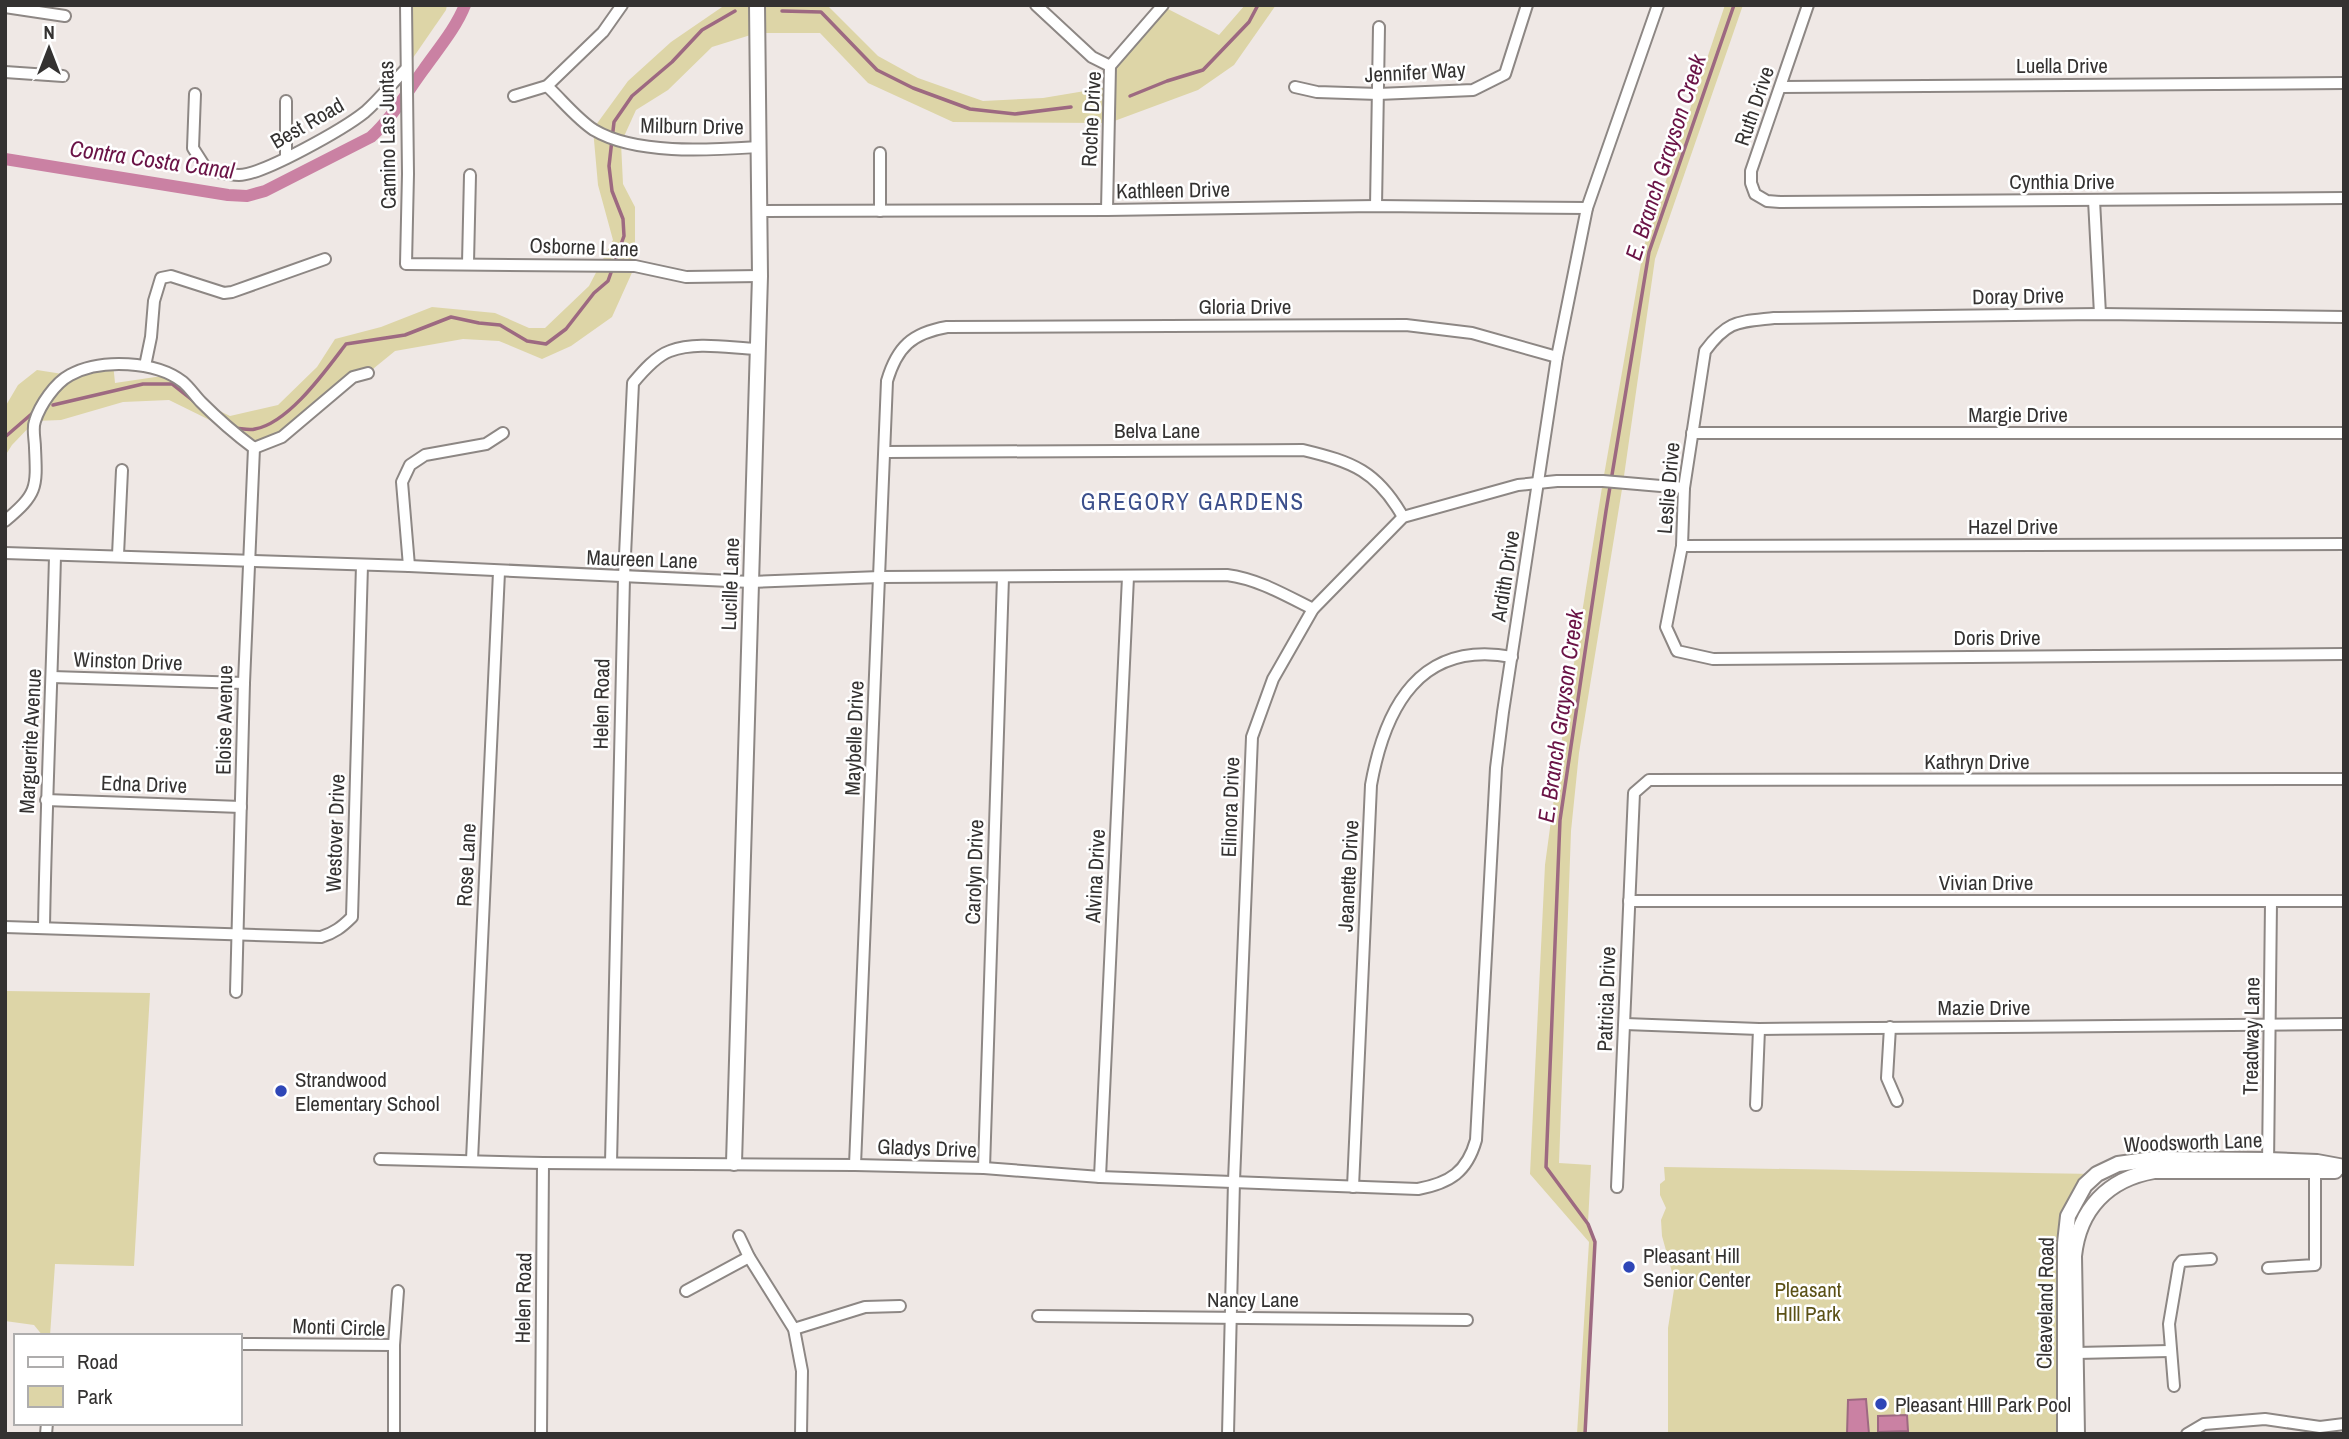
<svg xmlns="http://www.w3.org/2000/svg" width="2349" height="1439" font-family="'Archivo Narrow',sans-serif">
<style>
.green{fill:#ddd5a7}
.water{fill:#ca81a3;stroke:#9d6981;stroke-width:2}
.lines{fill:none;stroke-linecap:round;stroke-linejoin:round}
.stream{stroke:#9d6981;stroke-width:3.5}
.canal{stroke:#ca81a3;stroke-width:12}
.street-casing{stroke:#8d8784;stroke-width:14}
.secondary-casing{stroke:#8d8784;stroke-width:18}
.street{stroke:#fff;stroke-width:10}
.secondary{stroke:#fff;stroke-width:14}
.poi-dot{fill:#2e46b7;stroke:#fff;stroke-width:2.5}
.labels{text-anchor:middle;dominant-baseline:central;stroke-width:5;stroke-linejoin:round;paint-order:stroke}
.street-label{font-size:21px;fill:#343231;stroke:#fff}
.poi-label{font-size:21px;fill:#343231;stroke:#fff;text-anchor:start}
.park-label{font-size:21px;fill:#5b5116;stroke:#fff}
.water-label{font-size:23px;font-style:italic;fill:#6a1346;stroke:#fff}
.neighbourhood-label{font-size:23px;letter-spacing:2px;fill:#3c4f8b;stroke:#fff}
</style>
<rect width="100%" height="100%" fill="#efe8e5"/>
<g class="green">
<path d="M406,5H447L446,10L406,68Z"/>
<path d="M725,5H827L878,56L918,78L983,101L1043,98L1109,87L1110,66L1162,6L1219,35L1245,5H1276L1234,65L1198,90L1109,123L953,122L868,83L820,33H757L712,47L668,90L636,110L621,143L623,184L635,207V266L612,317L571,346L542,359L499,341L463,339L395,351L368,373L353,377L282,437L254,448L230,430L169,400L123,402L61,420L35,421L12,445L5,456V407L18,385L37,370L69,375L113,363L115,383L169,375L201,402L230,416L278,405L317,367L335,339L381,327L432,307L495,313L529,328H545L589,286L613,240L598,185L593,129L628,81L671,42Z"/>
<path d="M1725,5H1743L1655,259L1623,483L1579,753L1571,831L1559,1163L1591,1165L1588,1223L1595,1242L1585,1434H1577L1589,1242L1530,1174L1545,865L1562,739L1603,481L1644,246Z"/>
<path d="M5,991L150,993L134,1266L55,1264L50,1336H43L34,1325L5,1321Z"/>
<path d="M1664,1167L2097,1174L2074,1202L2065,1434H1668V1328L1675,1283L1662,1236L1661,1220L1666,1208L1660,1195V1184L1665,1180Z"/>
</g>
<g class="water">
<path d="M1866,1399L1869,1434H1847L1848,1400Z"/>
<path d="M1907,1415L1908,1431L1878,1432V1416Z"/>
</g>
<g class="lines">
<g class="stream">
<path d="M782,11L821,12L877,70L913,88L970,109L1015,114L1071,107"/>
<path d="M1130,96L1167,81L1203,70L1249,22L1258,5"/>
<path d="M53,405L143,384H172L196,403"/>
<path d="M233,428C240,428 249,431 255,429C289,423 326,370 346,344L405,335L451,317L479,323L500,325L527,341L546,344L566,329L594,293L608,281L624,236L623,219L612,191L609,166L614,122L632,96L672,62L702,30L735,11"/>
<path d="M5,437L35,411"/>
<path d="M1585,1434L1595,1242L1588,1224L1546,1167L1560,820L1606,511L1649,252L1734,5"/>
</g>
<path class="canal" d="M5,159L228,195L247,196L265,191L371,137C392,118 407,92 424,69C438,49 456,28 465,5"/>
<g class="street-casing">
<g id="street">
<path d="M406,5L408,174L406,264L635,266L686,277L760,276"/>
<path d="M1036,5L1092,57L1110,66"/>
<path d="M1808,5L1751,171V183L1755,194L1767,201L1780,202L2344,198"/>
<path d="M5,7L65,16"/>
<path d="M5,72L63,76"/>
<path d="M547,86C562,100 577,119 594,130C636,155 709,150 757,147"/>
<path d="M1295,87L1317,92L1378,94L1473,90L1505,74L1527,5"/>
<path d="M1781,87L2344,83"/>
<path d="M195,94L193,148L207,170C218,172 229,175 239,175C263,175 345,128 365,112C380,99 392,83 406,69"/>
<path d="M514,96L547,86L603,32L622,5"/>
<path d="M880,153V211"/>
<path d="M286,158V101"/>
<path d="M2094,200L2100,314"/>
<path d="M1376,206L1379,27"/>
<path d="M1107,210L1110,66L1163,5"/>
<path d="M759,211L1107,210L1376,206L1587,208"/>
<path d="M468,263L470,175"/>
<path d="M2344,317L2100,314L1774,318C1738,322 1728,320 1705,351L1684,488L1682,546L1666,627L1677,651L1713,659L2344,654"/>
<path d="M145,366L151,337L154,301L161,278L171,276L224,293L232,292L325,259"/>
<path d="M1692,433H2344"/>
<path d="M886,452L1303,450C1353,462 1377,471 1403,517"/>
<path d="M5,521C37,494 37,489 35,448C35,439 32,429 35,421C40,405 55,383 70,375C101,358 156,361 183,382C190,388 195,396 201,402C218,419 235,434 254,448L282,437L353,377L368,373"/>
<path d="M1682,546L2344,544"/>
<path d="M5,553L409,566L751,582L880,577L1227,575C1258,579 1285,595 1313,609"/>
<path d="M118,555L122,470"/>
<path d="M409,566L402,482L410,465L425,455L486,444L503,433"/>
<path d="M52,677L244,683"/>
<path d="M46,800L241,807"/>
<path d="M1629,901H2344"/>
<path d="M5,927L321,937C334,933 342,927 352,917L362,565"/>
<path d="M44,927C46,803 52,680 55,556"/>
<path d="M236,992L244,683L254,448"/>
<path d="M1625,1024L1759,1029L2344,1024"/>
<path d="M1890,1027L1887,1078L1897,1101"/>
<path d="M1756,1105L1759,1029"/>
<path d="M380,1159L543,1163L855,1165L984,1168L1100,1177L1418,1189C1450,1183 1467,1172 1476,1140L1496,768L1503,712L1557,357L1587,208L1658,5"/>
<path d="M472,1160L499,572"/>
<path d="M611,1163L624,577L633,383C643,371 656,356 670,351C696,341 730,348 757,349"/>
<path d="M855,1165L887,381C897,347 912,333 947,327L1406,325L1472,333L1557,357"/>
<path d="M2268,1165L2271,902"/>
<path d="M984,1168L1003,577"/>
<path d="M1100,1177L1128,577"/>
<path d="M1353,1187L1371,785C1385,707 1420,640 1512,657"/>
<path d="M1617,1187L1634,793L1649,780L2344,779"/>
<path d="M739,1236L749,1257L794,1329L802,1371L801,1434"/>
<path d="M2268,1268L2315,1265V1172"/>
<path d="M686,1291L749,1257"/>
<path d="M1038,1316L1467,1320"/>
<path d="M794,1329L865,1307L900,1306"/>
<path d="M240,1344L394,1345"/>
<path d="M2076,1353L2170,1351"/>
<path d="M2174,1386L2169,1324L2179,1265L2182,1261L2211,1259"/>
<path d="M46,1434L47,1423"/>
<path d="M394,1434V1345L398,1291"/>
<path d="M541,1434L543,1163"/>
<path d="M1228,1434L1234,1181L1252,737L1273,679L1313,609L1403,517L1518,485L1557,481H1603L1684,488"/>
<path d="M2187,1434L2204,1424L2265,1419L2320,1427L2344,1424"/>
</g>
</g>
<g class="secondary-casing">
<g id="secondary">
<path d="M734,1163L760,276L757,5"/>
<path d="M2065,1434V1243L2068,1216L2085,1185L2097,1174L2118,1164L2153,1159L2268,1160L2317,1162L2344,1167"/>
<path d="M2077,1434L2074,1256C2079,1209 2108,1179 2154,1171H2335"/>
</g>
</g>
<use href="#street" class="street"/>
<use href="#secondary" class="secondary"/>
</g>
<g class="poi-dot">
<circle cx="281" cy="1091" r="7"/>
<circle cx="1629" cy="1267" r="7"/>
<circle cx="1881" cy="1404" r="7"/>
</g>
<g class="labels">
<g class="street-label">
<text x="2062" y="65">Luella Drive</text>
<text transform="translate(1415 72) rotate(-3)">Jennifer Way</text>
<text transform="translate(1754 106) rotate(-71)">Ruth Drive</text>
<text transform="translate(1091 119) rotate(-87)">Roche Drive</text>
<text transform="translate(307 123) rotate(-30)">Best Road</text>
<text transform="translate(692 126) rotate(1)">Milburn Drive</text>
<text transform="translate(387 135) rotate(-91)">Camino Las Juntas</text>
<text x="2062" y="181">Cynthia Drive</text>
<text transform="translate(1173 190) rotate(-1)">Kathleen Drive</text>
<text transform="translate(584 247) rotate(2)">Osborne Lane</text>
<text transform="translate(2018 296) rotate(-1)">Doray Drive</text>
<text x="1245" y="306">Gloria Drive</text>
<text x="2018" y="414">Margie Drive</text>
<text x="1157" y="430">Belva Lane</text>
<text transform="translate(1668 488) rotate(-85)">Leslie Drive</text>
<text x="2013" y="526">Hazel Drive</text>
<text transform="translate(642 559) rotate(2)">Maureen Lane</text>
<text transform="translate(1505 576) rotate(-81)">Ardith Drive</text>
<text transform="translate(730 584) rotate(-88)">Lucille Lane</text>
<text x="1997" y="637">Doris Drive</text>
<text transform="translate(128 661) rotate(2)">Winston Drive</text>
<text transform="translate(601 704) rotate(-89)">Helen Road</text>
<text transform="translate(224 720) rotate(-89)">Eloise Avenue</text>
<text transform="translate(854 738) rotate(-88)">Maybelle Drive</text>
<text transform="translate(30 741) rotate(-87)">Marguerite Avenue</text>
<text x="1977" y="761">Kathryn Drive</text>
<text transform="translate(144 784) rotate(2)">Edna Drive</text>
<text transform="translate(1230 807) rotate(-88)">Elinora Drive</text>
<text transform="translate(335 833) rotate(-88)">Westover Drive</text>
<text transform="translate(466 865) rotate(-87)">Rose Lane</text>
<text transform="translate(974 872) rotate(-88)">Carolyn Drive</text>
<text transform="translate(1095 876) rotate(-87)">Alvina Drive</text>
<text transform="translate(1348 876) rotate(-87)">Jeanette Drive</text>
<text x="1986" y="882">Vivian Drive</text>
<text transform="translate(1606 999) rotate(-88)">Patricia Drive</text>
<text x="1984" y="1007">Mazie Drive</text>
<text transform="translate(2251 1036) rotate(-89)">Treadway Lane</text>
<text transform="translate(2193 1142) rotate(-2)">Woodsworth Lane</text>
<text transform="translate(927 1148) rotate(2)">Gladys Drive</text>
<text transform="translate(523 1298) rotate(-89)">Helen Road</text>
<text x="1253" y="1299">Nancy Lane</text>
<text transform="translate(2045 1303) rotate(-89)">Cleaveland Road</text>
<text transform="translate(339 1327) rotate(2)">Monti Circle</text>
</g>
<g class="poi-label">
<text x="295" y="1079">Strandwood<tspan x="295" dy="24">Elementary School</tspan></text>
<text x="1643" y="1255">Pleasant Hill<tspan x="1643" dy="24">Senior Center</tspan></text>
<text x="1895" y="1404">Pleasant HIll Park Pool</text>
</g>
<g class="park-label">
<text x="1808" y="1289">Pleasant<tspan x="1808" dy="24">HIll Park</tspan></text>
</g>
<g class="water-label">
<text transform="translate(1665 157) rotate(-72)">E. Branch Grayson Creek</text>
<text transform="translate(152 159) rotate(8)">Contra Costa Canal</text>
<text transform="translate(1560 716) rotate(-82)">E. Branch Grayson Creek</text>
</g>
<g class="neighbourhood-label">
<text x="1193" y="501">GREGORY GARDENS</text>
</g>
</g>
<rect width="2349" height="1439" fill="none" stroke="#343231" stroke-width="14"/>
<rect x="14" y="1334" width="228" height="91" fill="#ffffff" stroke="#aeadad" stroke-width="2"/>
<rect x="28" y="1357" width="35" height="10" fill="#ffffff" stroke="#aeadad" stroke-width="2"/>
<text x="77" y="1369" font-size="21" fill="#343231">Road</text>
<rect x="28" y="1386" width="35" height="21" fill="#ddd5a7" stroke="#aeadad" stroke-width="2"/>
<text x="77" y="1404" font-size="21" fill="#343231">Park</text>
<g transform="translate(49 49)" stroke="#ffffff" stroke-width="5" paint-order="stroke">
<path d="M0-5L12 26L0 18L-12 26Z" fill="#343231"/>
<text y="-10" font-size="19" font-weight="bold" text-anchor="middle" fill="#343231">N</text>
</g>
</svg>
